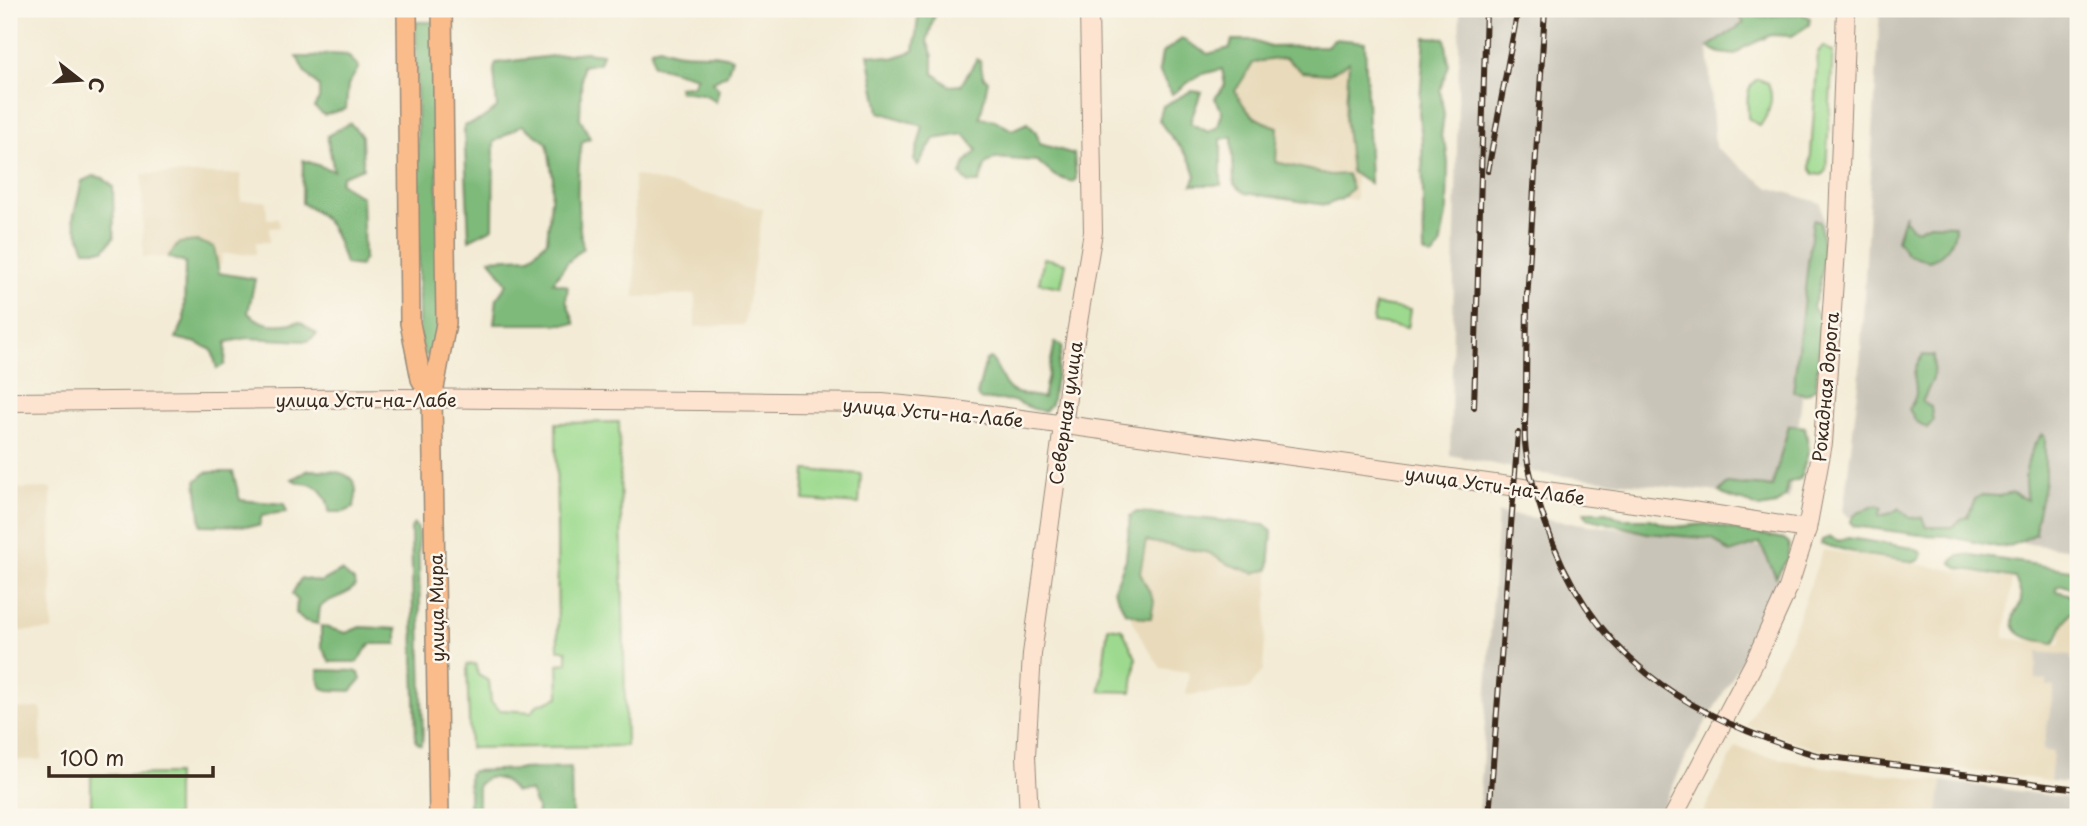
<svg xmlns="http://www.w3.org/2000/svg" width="2087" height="826" font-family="'Playpen Sans',sans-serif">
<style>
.built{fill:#e8daba}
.industrial{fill:#c9c4b8}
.green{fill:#9dda8f;stroke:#6c8256;stroke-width:2}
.forest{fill:#7eba7a;stroke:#5c724c;stroke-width:2}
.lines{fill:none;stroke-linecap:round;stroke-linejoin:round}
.secondary-casing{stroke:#978a7a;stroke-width:20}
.primary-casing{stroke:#978a7a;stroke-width:22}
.secondary{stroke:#fde4d1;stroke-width:18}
.primary{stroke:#fabc8b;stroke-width:19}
.rail-casing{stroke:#3b2a1e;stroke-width:6}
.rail{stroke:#fbf7ec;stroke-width:3.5;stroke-dasharray:10;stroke-linecap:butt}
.labels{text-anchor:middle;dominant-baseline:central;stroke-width:5;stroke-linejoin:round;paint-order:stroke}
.street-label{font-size:18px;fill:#3b2a1e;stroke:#fbf7ec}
</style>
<rect width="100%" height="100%" fill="#fbf7ec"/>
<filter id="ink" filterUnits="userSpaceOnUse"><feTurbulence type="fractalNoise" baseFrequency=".0143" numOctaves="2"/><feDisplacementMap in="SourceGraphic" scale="14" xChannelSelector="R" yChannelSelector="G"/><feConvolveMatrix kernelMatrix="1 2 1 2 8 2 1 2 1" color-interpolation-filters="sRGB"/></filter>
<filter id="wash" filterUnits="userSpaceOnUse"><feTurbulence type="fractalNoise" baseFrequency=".00686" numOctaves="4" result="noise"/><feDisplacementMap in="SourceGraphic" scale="28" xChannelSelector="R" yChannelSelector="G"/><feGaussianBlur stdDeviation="1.57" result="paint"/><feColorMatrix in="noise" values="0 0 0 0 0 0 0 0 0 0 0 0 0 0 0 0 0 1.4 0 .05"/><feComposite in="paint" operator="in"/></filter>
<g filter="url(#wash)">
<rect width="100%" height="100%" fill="#f3ebd5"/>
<g class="built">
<path d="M1356,46V200L1234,184L1231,48Z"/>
<path d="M142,174H241V201H266L267,219H278L279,227L269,228V242H256V254H222L221,266L210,257H143Z"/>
<path d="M634,175L763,209L744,325L695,327V294L635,297Z"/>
<path d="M51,488L52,631H9V489Z"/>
<path d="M1130,516L1272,531L1263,670L1249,689L1186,695L1189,672L1161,668L1142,639L1121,596Z"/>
<path d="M1823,550L2012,579L2004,638L2060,644L2064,608L2078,610V661L2070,660V655L2038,653L2035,679L2047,680L2054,686L2043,750L2053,752L2050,781L1819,750L1746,725L1790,639Z"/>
<path d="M41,708V760H9V709Z"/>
<path d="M1736,747L1757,754L1816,766L1942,781L1937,817H1701Z"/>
</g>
<g class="industrial">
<path d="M1460,9H1735L1745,23L1708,47L1715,147L1768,187L1821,203L1824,226L1789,499L1542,474L1450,455Z"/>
<path d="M1880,9H2078V551L1848,517L1843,512L1859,383Z"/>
<path d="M1498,513L1762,547L1782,570L1747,652L1688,753L1658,817H1479Z"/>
<path d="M2038,652L2071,655V660L2078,661V784L2050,781L2053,752L2043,750L2054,687L2047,686V680L2035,679Z"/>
<path d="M1942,781L2078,799V817H1937Z"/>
</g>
<g class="green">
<path d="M1823,46L1833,52L1826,170L1822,175L1814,174L1810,168L1818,52Z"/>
<path d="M1758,79L1768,83C1775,99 1769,113 1760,126L1748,118C1748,105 1744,86 1758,79Z"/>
<path d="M1044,258L1066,263L1061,287L1039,283Z"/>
<path d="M1375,305L1410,310L1407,328L1373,323Z"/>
<path d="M619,422L626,746L470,748L467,665L476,664L478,675L489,681L491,702L500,710L532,712L537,705L559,697L558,664L567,663V650H558L556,423Z"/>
<path d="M806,470L861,474L859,504L804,500Z"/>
<path d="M1108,627L1122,629L1136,658L1132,692L1100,691Z"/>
<path d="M176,774V817H91V775Z"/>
</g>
<g class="forest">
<path d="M928,9L936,11L927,41L933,56V73L950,86L961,85L977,59L980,61L983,76L988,81L980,118L995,120L1012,130L1027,123L1036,132L1040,144L1074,154L1076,179L1072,182L1055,176L1037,161L995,158L986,164L979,183H969L961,175L965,163L977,150L964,134L934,139L918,165L914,160L923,126L879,112L868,54L892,58L914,51L918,18Z"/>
<path d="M1739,9H1753L1759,17L1801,13L1810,18L1809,25L1792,36L1771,35L1743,48L1735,55L1720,53L1708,47L1744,23L1735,10Z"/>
<path d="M416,22H436L439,334L435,357H430L424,354L419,332Z"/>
<path d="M1425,37L1445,38L1449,65L1440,90L1444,115L1441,137L1446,147L1448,163L1447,209L1440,247L1432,257L1424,252L1422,140L1419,112Z"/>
<path d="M1182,39L1208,54L1230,48L1232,40H1251L1270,47L1327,46L1334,39L1365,42L1370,184L1351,172L1345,117L1349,62L1329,74L1302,72L1286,58L1254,62L1235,91C1248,114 1252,119 1278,127L1276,162L1330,175L1347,174L1352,188L1342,199L1326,205L1245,193L1234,184L1232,137L1221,139V185H1192L1196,176C1190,151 1171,141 1159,120L1163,106L1191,91L1201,92L1190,123L1208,132L1218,127L1222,112L1215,98L1225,85L1222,69L1199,75L1172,94L1159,71L1162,53Z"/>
<path d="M660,47C684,59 709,49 732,58L727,74L712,82L719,89L716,102C707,92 692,93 679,91L678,87L692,86L697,77L653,65L651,49Z"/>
<path d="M585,52L602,54L599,63L582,66L580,118L590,138L582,142C576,178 576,213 583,248L567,263L553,282L568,286L566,300L575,324H494L497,298L507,284L490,259L530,257L547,241L553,178L547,143L522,125L494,142L493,228L469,240L464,126L480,120L497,108L494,69L496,63Z"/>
<path d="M330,54L347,55L359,67L348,85L346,109L324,115L314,107L319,99V87L304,71L297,57H313Z"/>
<path d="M350,123L362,136L363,168L342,176L340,183L362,197L364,258L360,266L345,264C335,232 332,219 302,203L303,160L334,171L327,136Z"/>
<path d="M94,176L103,178L113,187L114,237L104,250H85L73,219L82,181Z"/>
<path d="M1905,214L1904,219L1912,228L1917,230L1929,224L1955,225C1956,241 1944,256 1929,261L1907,254L1897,240Z"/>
<path d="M1813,220L1820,222C1825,250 1824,280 1813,307L1821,319L1816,388L1806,394L1793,392Z"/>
<path d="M197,241L214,247L219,273L255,279L248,313C266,328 277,325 300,322L317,334L308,341L247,338L226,342L225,364L217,369L212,350L197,343L176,338L184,321L185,263L168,257L179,243Z"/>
<path d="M1055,342L1062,346L1051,404L1045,411C1032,411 1025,404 1013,401C1007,399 989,401 979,399L977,395L986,360L990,358C1000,366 1001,386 1014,392C1022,395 1034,396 1043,398Z"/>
<path d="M1923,355L1934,356L1933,379L1922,402L1931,407L1933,421L1927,428L1916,421L1909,409C1912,404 1916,398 1916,393C1916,374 1909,374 1923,355Z"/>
<path d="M1789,425L1805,427L1809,450L1800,479L1787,483L1786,496L1776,505L1759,508C1745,499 1731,501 1719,492L1727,483C1742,485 1758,484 1772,487Z"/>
<path d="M2042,434L2045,437V481L2036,522V534L2010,546L1998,547L1947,536L1921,535L1854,526L1850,522L1857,512L1877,505L1882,507L1879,516L1892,513L1899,508L1910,518L1922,517L1926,527H1953L1961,519L1968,517L1975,499L1982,495L1998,496L2013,493L2027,500C2022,479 2027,451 2042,434Z"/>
<path d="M309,470C336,470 366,471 353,508L344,512H329C329,500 321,487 309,484C301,482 298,484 292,479Z"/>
<path d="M207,472H233L240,500L284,504L287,512L262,515L259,526L201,525L196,481Z"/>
<path d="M1137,512L1264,525L1272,531L1269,569L1254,573L1228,564L1209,553L1146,541L1140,573L1154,601L1151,618H1144L1125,612L1114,590L1126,559L1130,516Z"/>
<path d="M1584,512H1606L1622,519H1649L1674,527L1706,524L1784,539L1789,543L1788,558L1776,577L1760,543L1730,553L1713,539L1647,533L1587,518Z"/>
<path d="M414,524L418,529L423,740L421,745L416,742L411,528Z"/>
<path d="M1830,537L1839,541L1848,538L1913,548L1922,553L1920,559L1915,562L1865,555L1821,544L1822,540Z"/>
<path d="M1971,555L2078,571V591L2063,585L2056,587V591L2068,594L2078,604V612H2071C2063,621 2061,633 2054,643C2038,640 2007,639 2014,615C2016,610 2021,605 2021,600C2022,594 2017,584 2015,578L1958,568L1951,562L1958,556Z"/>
<path d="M341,571L354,581L355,586C347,597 330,597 320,607L318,624L305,621L296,613L297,600L292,594L301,578L321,582Z"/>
<path d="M321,626L346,633L360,627L397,629V644H370L357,662H330L321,646Z"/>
<path d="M318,670L354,671L359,673L361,680L351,691L328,690L322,688L318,678Z"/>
<path d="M571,767L572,817H537V808L530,791L515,792C506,781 501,777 486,778L478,785V817H469V774L472,771Z"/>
</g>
</g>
<g filter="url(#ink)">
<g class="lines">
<g class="secondary-casing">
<g id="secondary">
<path d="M9,402L404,398L882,403L956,410L1692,511L1807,529"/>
<path d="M1029,817L1026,756L1032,654L1074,346L1093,232L1089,9"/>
<path d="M1673,817L1754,663L1788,588L1807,529L1823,443L1838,220L1846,9"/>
</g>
</g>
<g class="primary-casing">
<g id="primary">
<path d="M407,9L410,323L421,379L432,399"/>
<path d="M439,817L432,399L446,323L442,9"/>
</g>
</g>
<use href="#secondary" class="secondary"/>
<use href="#primary" class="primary"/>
<g class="rail-casing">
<g id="rail">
<path d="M1488,171L1518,9"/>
<path d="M1527,293C1527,326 1526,360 1526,394C1526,410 1524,426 1525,442C1527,468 1536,494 1544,519C1589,655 1684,717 1816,755L2078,789"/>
<path d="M1527,301L1545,9"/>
<path d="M1474,407L1486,9"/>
<path d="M1489,817L1518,433"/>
</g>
</g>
<use href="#rail" class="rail"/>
</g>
</g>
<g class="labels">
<g class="street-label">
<text transform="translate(1825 387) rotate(-85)">Рокадная дорога</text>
<text x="366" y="399">улица Усти-на-Лабе</text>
<text transform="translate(933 412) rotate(5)">улица Усти-на-Лабе</text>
<text transform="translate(1065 413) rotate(-82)">Северная улица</text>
<text transform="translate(1495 485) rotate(8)">улица Усти-на-Лабе</text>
<text transform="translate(436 608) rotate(-91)">улица Мира</text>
</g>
</g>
<rect width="2087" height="826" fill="none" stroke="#fbf7ec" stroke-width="35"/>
<g transform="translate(80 80) rotate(107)" stroke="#fbf7ec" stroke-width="5" paint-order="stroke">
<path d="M0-5L12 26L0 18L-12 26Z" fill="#3b2a1e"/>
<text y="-10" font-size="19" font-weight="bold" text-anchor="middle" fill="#3b2a1e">С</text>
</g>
<path d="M49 766v10h164v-10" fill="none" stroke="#3b2a1e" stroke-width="3.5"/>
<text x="60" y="766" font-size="21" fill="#3b2a1e" stroke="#fbf7ec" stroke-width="5" paint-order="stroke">100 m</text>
</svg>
